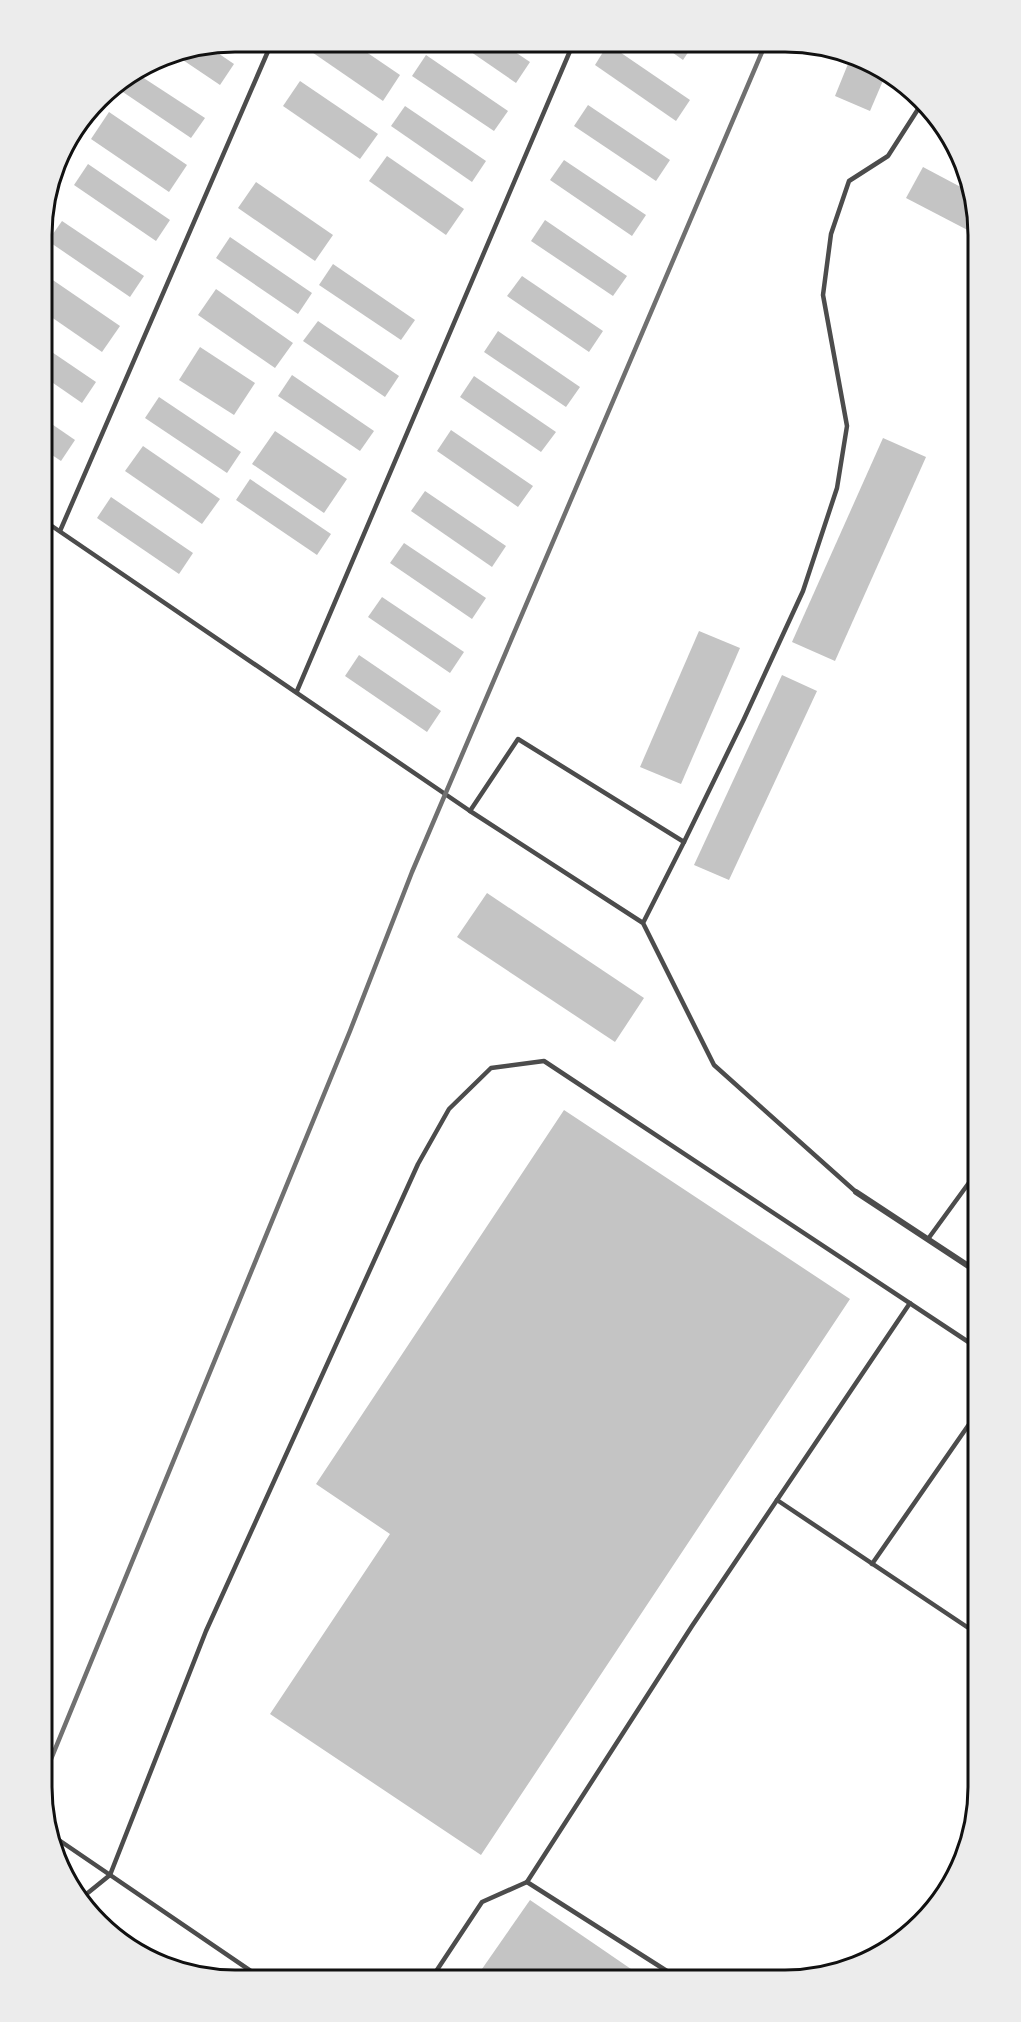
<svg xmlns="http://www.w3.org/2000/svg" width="1021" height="2022" font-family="'Roboto Serif',serif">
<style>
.building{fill:#c4c4c4}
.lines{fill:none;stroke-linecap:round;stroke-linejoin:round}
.service{stroke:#4c4c4c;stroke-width:4.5}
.minor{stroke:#4c4c4c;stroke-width:6}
.rail{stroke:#707070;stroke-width:4.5}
.rim{fill:none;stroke:#111;stroke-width:3}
</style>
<rect width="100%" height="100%" fill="#fff"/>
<g class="building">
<path d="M309,42L353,43L400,75L383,101L306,48Z"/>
<path d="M458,43L503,44L530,62L516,83Z"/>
<path d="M608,44L690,100L676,121L595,65Z"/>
<path d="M662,45H693L683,60Z"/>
<path d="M209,47L234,64L220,85L174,54Z"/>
<path d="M426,55L508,111L494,131L412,76Z"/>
<path d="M850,59L885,76L870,111L835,96Z"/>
<path d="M136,73L205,118L191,138L114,86Z"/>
<path d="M300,81L378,134L360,159L283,106Z"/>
<path d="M588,105L670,160L656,181L574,126Z"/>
<path d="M405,106L486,161L472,182L391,126Z"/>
<path d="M109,112L187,165L169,192L91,139Z"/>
<path d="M387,156L464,209L446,235L369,181Z"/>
<path d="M564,160L646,215L632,236L550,180Z"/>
<path d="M88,164L170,220L156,241L74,185Z"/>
<path d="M923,167L972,193L979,236L906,198Z"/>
<path d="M256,182L333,235L315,261L238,208Z"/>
<path d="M545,220L627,276L613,296L531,241Z"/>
<path d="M62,221L144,276L130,297L48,241Z"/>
<path d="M230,237L312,293L298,314L216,258Z"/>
<path d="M333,264L415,320L401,340L319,285Z"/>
<path d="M44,274L120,326L102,352L44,312Z"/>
<path d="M522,276L603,331L589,352L507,296Z"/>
<path d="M216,289L293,343L275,368L198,315Z"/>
<path d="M318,321L399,376L385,397L303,341Z"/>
<path d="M498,331L580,387L566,407L484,352Z"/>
<path d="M43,346L96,382L82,403L43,376Z"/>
<path d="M200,347L255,383L234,415L179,380Z"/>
<path d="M292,375L374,431L360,451L278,396Z"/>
<path d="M474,376L556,432L541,452L460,397Z"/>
<path d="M159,397L241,452L227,473L145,418Z"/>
<path d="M43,418L75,440L61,461L43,449Z"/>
<path d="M451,430L533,486L518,507L437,451Z"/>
<path d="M275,431L347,479L324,513L252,464Z"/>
<path d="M883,438L926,457L835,661L792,642Z"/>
<path d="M143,446L220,499L202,524L125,471Z"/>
<path d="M250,479L331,534L317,555L236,500Z"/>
<path d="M425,491L506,546L492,567L411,511Z"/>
<path d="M111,497L193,553L179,574L97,518Z"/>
<path d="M404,543L486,598L472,619L390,563Z"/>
<path d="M382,597L464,652L450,673L368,617Z"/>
<path d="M699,631L740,648L681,784L640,767Z"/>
<path d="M359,655L441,711L427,732L345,676Z"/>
<path d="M782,675L817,691L729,880L694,865Z"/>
<path d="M487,893L644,998L615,1042L457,937Z"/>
<path d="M564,1110L850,1299L481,1855L270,1714L390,1534L316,1484Z"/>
<path d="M530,1900L596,1945L647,1980L475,1979Z"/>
</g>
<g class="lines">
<g class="service">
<path d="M43,520L470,811"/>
<path d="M60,531L272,42"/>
<path d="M297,691L573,44"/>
<path d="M684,842L744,719L803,591L837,488L847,426L823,295L831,234L849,181L888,156L922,103"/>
<path d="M643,923L470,811L518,739L684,842L643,923L714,1065L856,1192"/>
<path d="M979,972L970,948L971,904L979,899"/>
<path d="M928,1239L979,1169"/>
<path d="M777,1500L979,1635"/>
<path d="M872,1564L979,1410"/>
<path d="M50,1834L261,1978"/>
<path d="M527,1882L692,1626L910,1303"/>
<path d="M84,1896L110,1875L206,1631L418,1164L449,1109L491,1068L544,1061L979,1349"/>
<path d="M431,1979L482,1902L527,1882L681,1980"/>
</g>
<path class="minor" d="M856,1192L979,1273"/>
<path class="rail" d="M42,1781L350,1031L412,872L765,45"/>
</g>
<path d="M0 0H1021V2022H0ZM235 52H785A183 183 0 0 1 968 235V1787A183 183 0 0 1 785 1970H235A183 183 0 0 1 52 1787V235A183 183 0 0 1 235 52Z" fill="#ececec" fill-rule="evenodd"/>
<path class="rim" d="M235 52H785A183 183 0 0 1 968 235V1787A183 183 0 0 1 785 1970H235A183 183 0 0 1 52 1787V235A183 183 0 0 1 235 52Z"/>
</svg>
